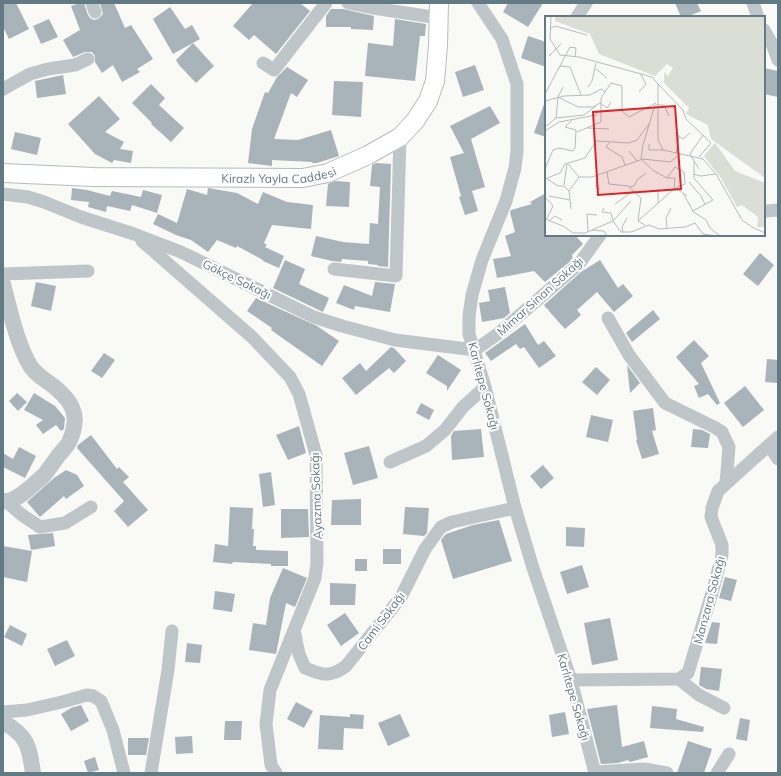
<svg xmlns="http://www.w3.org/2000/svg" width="781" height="776" font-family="Mulish,sans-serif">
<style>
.building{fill:#a8b4b9}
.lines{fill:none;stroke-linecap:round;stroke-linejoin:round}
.secondary-casing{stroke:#b4bcc0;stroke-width:20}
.minor{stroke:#bfc6c9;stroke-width:13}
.tertiary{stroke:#bfc6c9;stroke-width:16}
.secondary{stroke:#fff;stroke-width:18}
.labels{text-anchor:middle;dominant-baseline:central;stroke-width:4;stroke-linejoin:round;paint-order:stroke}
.street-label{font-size:12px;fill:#617a84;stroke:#fff}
.inset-road{fill:none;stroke:#b3bec1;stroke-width:1}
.view{fill:#d62828;fill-opacity:0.15;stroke:#d62828;stroke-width:2}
.inset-edge{fill:none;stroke:#617a84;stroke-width:2}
</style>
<rect width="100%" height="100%" fill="#f9f9f6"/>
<g class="building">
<path d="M3,3H16L29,29L9,39L3,27Z"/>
<path d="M80,3H84L88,15L90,18L94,20L98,19L103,14L100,3H114L125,28L131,25L153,59L137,69L140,72L122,82L113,65L102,73L95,62V56L92,52H85L73,57L63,40L80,30L71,6Z"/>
<path d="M253,3H300L310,11L276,54L254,35L249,40L233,26Z"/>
<path d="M508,3H543L528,27L503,12Z"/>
<path d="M675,3H697L701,11L687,17H681Z"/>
<path d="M170,7L185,29L192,25L200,39L173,54L153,19Z"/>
<path d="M331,9H343L374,16L373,30L351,29V27H326V16Z"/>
<path d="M49,19L58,37L41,44L33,26Z"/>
<path d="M395,19L426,24L425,36H420L415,81L365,76L368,43L393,46Z"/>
<path d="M528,36L546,42V67L521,58Z"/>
<path d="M193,43L214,66L196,83L179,65L176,60Z"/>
<path d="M475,65L484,90L463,97L455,72Z"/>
<path d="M287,67L308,80L297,97L291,93L274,139L298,140L331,130L339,156L317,163H312V162L272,160V166L248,163L252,129L265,92L268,93L277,77Z"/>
<path d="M764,68L778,71V97L764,94Z"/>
<path d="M63,75L66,94L37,98L35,81Z"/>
<path d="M334,81L363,82L361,117L332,115Z"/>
<path d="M151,84L165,98L159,105L184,128L171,142L151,124L152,123L132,103Z"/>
<path d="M99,96L120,119L105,132L124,142L120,149L133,151L131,163L114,160L112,163L95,154L68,124Z"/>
<path d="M544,104H546V137L534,133Z"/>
<path d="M490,106L500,123L471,139L485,187L472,191L478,211L465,215L459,197L461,196L450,157L464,153L450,126Z"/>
<path d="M15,132L41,138L37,155L11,149Z"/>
<path d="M376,163L391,164L388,267L378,266V265L368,264V261L342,259L341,262L332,261L311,256L316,236L343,242L369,244L370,223L378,224L380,187L370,186L372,165Z"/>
<path d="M335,181L350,182L349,207L326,206L328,184Z"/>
<path d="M72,188L87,190L110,196L112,191L141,197L143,190L162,195L157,213L132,205L130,211L107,206L106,212L88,207L89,202L71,200Z"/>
<path d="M208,188L237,193L258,204L263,192L287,202L313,205L311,229L272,225L264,243L267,245L265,247L284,256L279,268L263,261V260L237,246L236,248L217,240L208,252L191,240L176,235L153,224L158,214L177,223L187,189L207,195Z"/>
<path d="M546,193V235H575L583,244L572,255L573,259L545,282L534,271L497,278L493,259L511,256L505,236L515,232L510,212L511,210L532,204L530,202Z"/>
<path d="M760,253L774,265L758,286L743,274Z"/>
<path d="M285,260L305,269L299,284L329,298L323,312L273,288Z"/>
<path d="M600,260L618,288L623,284L633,296L614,312L597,292L577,310L581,315L565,329L548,310L549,309H547L544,305L581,272Z"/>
<path d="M36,282L56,286L51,311L31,306Z"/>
<path d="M375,282L395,284L390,312L355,306L354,310L336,303L344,285L372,296Z"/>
<path d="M505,287L510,313L504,318L482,322L479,303L490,301L488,290Z"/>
<path d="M256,298L317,326L339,341L322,366L271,330L272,328L247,311Z"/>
<path d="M653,310L660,319L632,342L626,333Z"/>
<path d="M525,324L538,345L544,341L556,356L539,368L524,347L520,349L516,344L491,361L485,353Z"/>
<path d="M694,340L709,356L701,363L720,403L717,405L708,394L699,398L694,386L699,384L676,357Z"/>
<path d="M391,347L394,348L406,361L394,373L389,368L356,395L342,378L360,363L366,371Z"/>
<path d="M104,353L115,360L102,378L91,371Z"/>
<path d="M438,355L461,370L447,391V386L426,373Z"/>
<path d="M767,359L778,360V383L765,382Z"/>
<path d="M627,365L640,383L630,393Z"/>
<path d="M596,367L610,380L597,395L582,382Z"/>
<path d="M745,386L764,410L743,427L724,403Z"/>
<path d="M17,393L27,402L18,411L9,401Z"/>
<path d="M34,393L55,406L65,418L64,429L61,431L56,425L43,434L36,425L43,420L24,410Z"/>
<path d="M421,403L434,410L429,420L416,413Z"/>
<path d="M653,408L656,430L652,431L659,454L642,459L636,440H637L633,411Z"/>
<path d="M591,415L613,420L608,442L586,437Z"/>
<path d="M299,426L306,453L288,460L276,435Z"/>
<path d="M481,429L484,457L452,460L451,436L454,431Z"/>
<path d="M693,429L702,430L710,434L708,448L691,447Z"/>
<path d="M91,435L117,469L119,467L129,477L123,482L148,510L128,527L114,511L124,501L77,448L78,445Z"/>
<path d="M369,446L378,478L353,485L344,453Z"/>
<path d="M19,447L36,456L25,478L3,467V453L13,459Z"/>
<path d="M543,465L554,478L541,489L530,476Z"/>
<path d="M66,470L77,475L84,486L66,499L64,496L40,517L27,502L54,478Z"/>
<path d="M271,472L275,505L263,507L259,474Z"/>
<path d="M361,499V525H331L332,500Z"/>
<path d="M230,507L253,508L252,529H254L253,546H256V550L288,551V566H271V564L233,562L232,564L213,562L215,544L228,546Z"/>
<path d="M405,507L429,508L427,533L424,536L403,534Z"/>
<path d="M281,509H308L309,537L281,538Z"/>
<path d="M499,520L512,561L453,579L441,540L446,534L473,525Z"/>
<path d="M566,527L585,528L584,547L566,546Z"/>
<path d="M53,533L55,546L31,550L28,535Z"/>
<path d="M3,546L32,551L27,582L3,577Z"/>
<rect x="383" y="549" width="18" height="15"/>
<rect x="355" y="559" width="12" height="12"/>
<path d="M582,565L589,587L567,594L560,572Z"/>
<path d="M283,568L307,578L295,607L286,603L276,654L249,650L253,623L266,625L270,598Z"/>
<path d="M725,577L737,580L731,601L719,598Z"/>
<path d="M330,583L356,584L355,605H330Z"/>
<path d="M215,591L235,594L232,612L213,609Z"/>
<path d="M345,613L359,633L341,646L327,625Z"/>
<path d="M610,618L618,660L592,665L584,623Z"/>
<path d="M712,622L720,623L717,644L705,643Z"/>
<path d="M10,625L27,634L22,646L4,637Z"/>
<path d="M67,640L75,656L55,666L47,649Z"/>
<path d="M187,643L202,645L200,663L185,662Z"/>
<path d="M701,667L722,669L719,691L706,689L699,685Z"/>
<path d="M296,702L313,711L304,728L287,719Z"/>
<path d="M81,705L89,721L71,731L61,714L71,708Z"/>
<path d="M617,705L622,747L644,741L648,757L630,762L628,760L618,763L601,764L587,709Z"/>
<path d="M652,706L677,709L676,719L704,727L703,732L650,728Z"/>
<path d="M565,712L569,734L552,737L549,715Z"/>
<path d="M350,714L364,715L363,729L344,728L343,750L318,749L320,715L350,717Z"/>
<path d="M400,714L410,736L388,746L378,723Z"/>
<path d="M740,718L750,720L747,741L736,739Z"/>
<path d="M225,721H242L241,740H224Z"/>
<path d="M192,736L193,753L176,754L175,737Z"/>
<path d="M128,738H149L146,755H128Z"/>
<path d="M688,741L712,749L704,773H677Z"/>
<path d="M95,757L99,770L88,773L84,761Z"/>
</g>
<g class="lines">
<g class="secondary-casing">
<g id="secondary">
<path id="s1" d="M3,173L94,177L303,178L328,173L368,155L400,137L415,121L428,101L435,81L438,45L439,3"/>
</g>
</g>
<g class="minor">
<path d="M92,3L95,12"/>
<path d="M348,3L373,8L439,18"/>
<path d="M478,3L502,39L517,84V151L515,168L506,201L482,260L472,295L469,316V334L485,387L515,508L533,568L571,680L595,773"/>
<path d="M753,3L758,17"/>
<path d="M577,17L586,3"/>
<path d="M764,30L772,44L778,60"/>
<path d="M263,63L274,70L326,3"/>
<path d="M3,89L30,74L48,69L75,65L88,59"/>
<path d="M3,194L28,197L44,202L81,217L134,234L181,252L314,317L342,326L395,340L475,350L499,333L579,264L600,235"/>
<path d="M766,211L778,210"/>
<path d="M142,241L252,337L290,377L299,394L316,455L317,563L315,578L270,690L266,724L271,765L276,773"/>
<path d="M334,269L396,276L400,137"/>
<path d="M3,274L88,271"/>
<path d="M608,318L629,355L665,403L714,427L722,432L729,447L726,483"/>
<path d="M769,445L778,459"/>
<path d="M390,462L426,446L445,430L463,407L485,387"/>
<path d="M7,502L22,515L40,527L65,523L91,507"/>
<path d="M294,630L299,654L305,668C322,675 330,678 346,666L401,597L425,549L441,527L452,522L515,508"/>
<path d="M679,679L699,695L724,708"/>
<path d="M571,680L679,679L688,673L714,586L722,555V545L711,517L712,508L718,491L778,437"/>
<path d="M3,712L27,710L62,702L87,695L93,696L101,701L113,730L124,773"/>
<path d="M595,772L644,769L667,773"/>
<path d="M151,773L168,670L172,631"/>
<path d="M717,773L729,754"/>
</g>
<g class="tertiary">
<path d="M3,284C10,310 17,345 31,367C39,378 50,382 59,391C75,405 79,419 70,440C68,446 60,453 56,459C51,465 47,473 41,478C31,486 16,503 3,501"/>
<path d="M3,722C28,736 29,746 33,773"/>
</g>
<use href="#secondary" class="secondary"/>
</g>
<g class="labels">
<g class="street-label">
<text stroke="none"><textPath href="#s1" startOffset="276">Kirazlı Yayla Caddesi</textPath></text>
<text transform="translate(237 279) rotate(26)">Gökçe Sokağı</text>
<text transform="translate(540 296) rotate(-42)">Mimar Sinan Sokağı</text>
<text transform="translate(484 386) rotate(75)">Karlıtepe Sokağı</text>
<text transform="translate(316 496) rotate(-92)">Ayazma Sokağı</text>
<text transform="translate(709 600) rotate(-75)">Manzara Sokağı</text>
<text transform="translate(381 621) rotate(-53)">Cami Sokağı</text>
<text transform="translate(574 697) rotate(74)">Karlıtepe Sokağı</text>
</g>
</g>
<g transform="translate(545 16)">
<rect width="220" height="220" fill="#f9f9f6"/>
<path d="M10,0H220V162L166,123L163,109L141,98L144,92L119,67V56L123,60L128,52L122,48L110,60L54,38L45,18L10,5ZM170,127L190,155L220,167V211H212L213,201L197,189L192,191L176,162L159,140Z" fill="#daded5"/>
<path class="inset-road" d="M6,0L5,23L15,39L34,41L107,61L113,68V124L118,134L158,143L171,158L197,204L207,211L220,217M6,12L10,10L42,19M4,40L16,28M15,50L25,51L36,79M51,53L62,62M113,68L138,94L141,103L166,127L154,141M43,71L47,65L51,47M94,76L101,68L95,57M0,78L25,31L31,32L30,41M13,81L33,91H48L55,87L62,92L66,86M0,85L19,80L45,79L56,73L60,76M11,102L13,81L18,71M0,111L11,102L39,99L51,90M43,112L64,113M0,115L14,106L51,99L54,95M32,116L56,106V82L66,67L77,70V95L84,101L111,87M134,120L138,123L145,117M64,127L61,131L77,141L80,149M104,128V134H118M84,135L92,145M131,137L134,120L131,116M23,148L34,161M0,153L8,134L14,132L28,135L30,132L31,114L20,111L27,104M154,153L145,138L158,119M62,156L64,168L83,170L96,182L93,205L100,209M148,158L156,160L170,158M52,159L51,171L55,173M122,162L130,151L139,156L140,168L129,173M0,163L15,157L20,148L40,142L51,125L84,127L92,124L104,108M2,163L13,170H19L24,175L26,193M144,166L156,180L160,188M19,169L22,148M84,171L89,170L92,164L101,157M131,172L142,180M113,173V187M24,175L34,161H47L98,143L125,146L136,138M138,177L148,195L168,184L149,162V145M4,180L25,184M0,181L8,190L1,204M70,188L88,175M59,192L57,196L66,197L68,204M147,195L161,204L165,212L175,220M0,203L18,210L28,217H40L68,205L86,185M4,205L10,200L17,204M68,205L76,216H86L104,209L114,213L140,211L150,207L158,218L171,220M93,205L129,173L130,162H122L109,155L96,143L98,129L110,89H119L124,100M122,212L121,202L126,192M47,214L59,215L62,220M43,215L42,198L52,199M78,216L77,211L82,202"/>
<path class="view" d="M130,90L136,173L53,179L48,96Z"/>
<rect width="220" height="220" class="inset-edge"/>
</g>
<rect width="781" height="776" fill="none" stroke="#617a84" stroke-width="8"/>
</svg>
